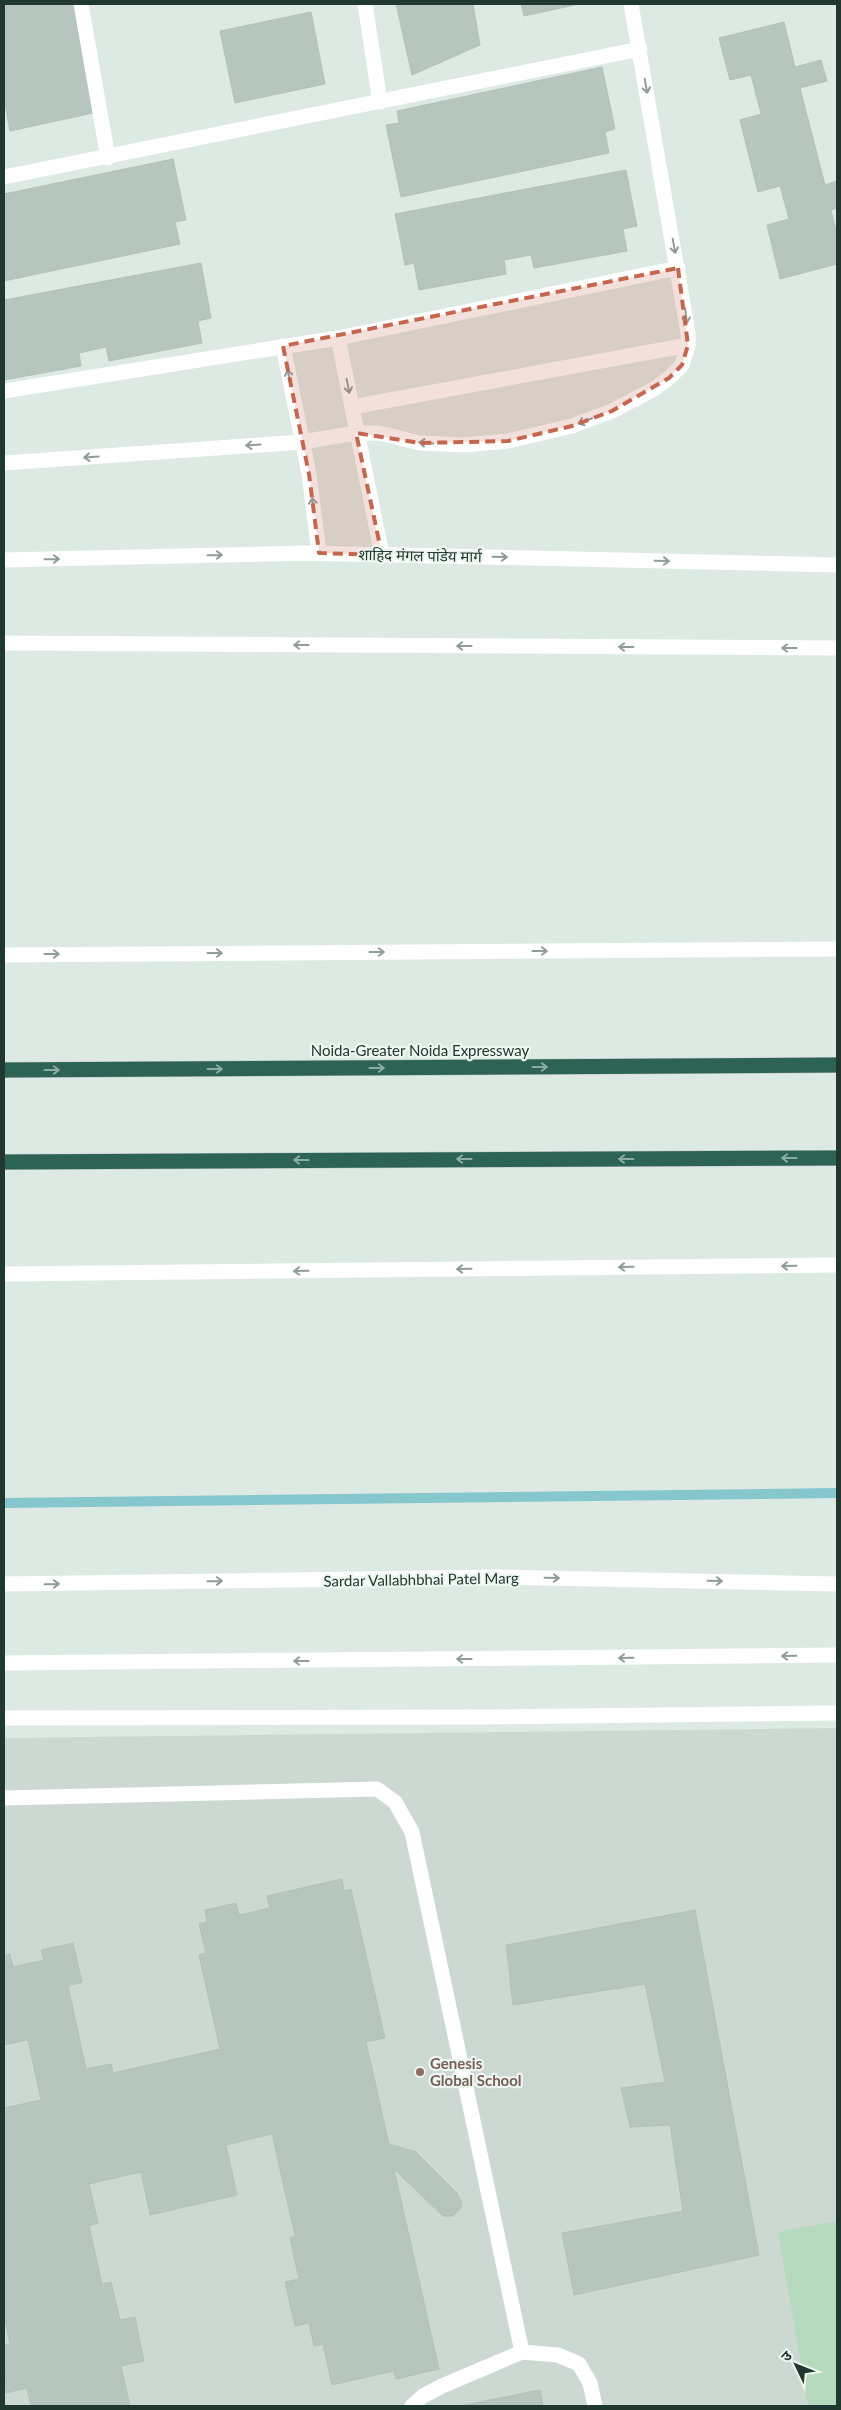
<svg xmlns="http://www.w3.org/2000/svg" width="841" height="2410" font-family="Lato,'Noto Sans Devanagari',sans-serif">
<style>
.built{fill:#ccd9d2}
.pitch{fill:#b6dabe}
.lines{fill:none;stroke-linecap:round;stroke-linejoin:round}
.stream{stroke:#86c7ce;stroke-width:10}
.building{fill:#b6c6bf;stroke:#b0c2ba}
.highway-casing{stroke:#bcc3c1;stroke-width:16}
.minor{stroke:#fff;stroke-width:15}
.highway{stroke:#2c6355;stroke-width:15}
.oneway{stroke:#909c98}
.oneway2{stroke:#8caca3}
.marked{fill:#c5664e;fill-opacity:0.2;stroke:#c5664e;stroke-width:4;stroke-dasharray:10 6;stroke-linejoin:round}
.education-dot{fill:#8d6e63;stroke:#edf6f1;stroke-width:2}
.labels{text-anchor:middle;dominant-baseline:central;stroke-width:4.5;stroke-linejoin:round;paint-order:stroke}
.street-label{font-size:15px;fill:#203830;stroke:#edf6f1}
.education-label{font-size:15px;font-weight:bold;fill:#785e54;stroke:#edf6f1;text-anchor:start}
</style>
<rect width="100%" height="100%" fill="#dde9e3"/>
<path class="built" d="M837,1728V2406H4V1738Z"/>
<path class="pitch" d="M837,2221V2406H808L778,2232Z"/>
<g class="lines">
<path class="stream" d="M4,1503L837,1493"/>
</g>
<g class="building">
<path d="M4,4H74L93,113L10,131L4,99Z"/>
<path d="M396,4H473L480,45L412,75Z"/>
<path d="M521,4H579L524,16Z"/>
<path d="M311,12L325,84L235,103L220,31Z"/>
<path d="M784,22L795,67L821,60L827,81L800,88L825,185L837,181V208L831,210L837,235V264L780,279L767,225L789,219L780,186L758,192L740,120L761,114L751,75L730,80L719,38Z"/>
<path d="M602,67L615,129L605,132L609,153L401,197L386,125L399,123L397,111Z"/>
<path d="M173,159L186,220L175,222L180,244L4,281V194Z"/>
<path d="M626,170L637,226L623,229L627,251L534,268L531,255L504,260L506,274L419,290L414,263L405,265L395,214Z"/>
<path d="M201,263L211,318L198,321L202,343L109,361L106,347L79,353L81,366L4,380V300Z"/>
<path d="M342,1879L344,1891L351,1889L385,2038L366,2042L389,2144L416,2152L457,2193L462,2203L461,2208L453,2216H443L394,2169L439,2369L396,2379L394,2371L332,2385L323,2344L314,2346L309,2323L295,2326L285,2282L299,2279L290,2238L295,2236L272,2134L226,2145L237,2195L150,2215L141,2172L89,2184L98,2223L89,2226L102,2284L111,2282L120,2320L135,2317L144,2361L121,2366L130,2406H31L27,2388L6,2393L4,2345L10,2344L4,2315V2108L41,2100L28,2040L4,2045V1956L10,1954L13,1967L44,1960L41,1950L73,1943L82,1982L68,1986L86,2069L111,2064L113,2073L220,2049L199,1955L206,1953L199,1924L207,1922L205,1910L236,1903L239,1915L270,1908L267,1896Z"/>
<path d="M695,1910L759,2255L574,2295L562,2233L683,2211L670,2125L630,2127L621,2088L665,2082L645,1984L513,2005L506,1945Z"/>
<path d="M540,2390L543,2406H460Z"/>
</g>
<g class="lines">
<g class="highway-casing">
<g id="highway">
<path d="M4,1070L837,1065"/>
<path d="M4,1162L837,1158"/>
</g>
</g>
<g class="minor">
<path d="M81,4L108,158"/>
<path d="M365,4L380,102"/>
<path d="M4,177L640,49"/>
<path d="M338,338L382,555"/>
<path d="M283,346L309,474L319,553"/>
<path d="M4,391L338,338L678,268"/>
<path d="M352,407L688,345"/>
<path d="M4,463L302,442L356,433H379L420,443L465,445L508,441L572,426L612,411L654,389L669,378L682,365L688,345V333L631,4"/>
<path d="M4,560L305,553L837,565"/>
<path d="M4,643L837,648"/>
<path d="M4,955L837,949"/>
<path d="M4,1274L837,1265"/>
<path d="M4,1584L497,1577L837,1584"/>
<path d="M4,1663L837,1655"/>
<path d="M4,1718L487,1717L837,1713"/>
<path d="M4,1798L377,1789L395,1802L412,1832L522,2352"/>
<path d="M412,2406L423,2396L442,2386L522,2352L558,2355L579,2364L590,2383L595,2406"/>
</g>
<use href="#highway" class="highway"/>
</g>
<defs><path id="oneway-shaft" d="M-6 0H5M1.5-3L5.5 0L1.5 3" fill="none" stroke-width="1.6" stroke-linecap="round" stroke-linejoin="round" transform="scale(1.25)"/></defs>
<g class="oneway">
<use href="#oneway-shaft" transform="translate(646 86) rotate(80)"/>
<use href="#oneway-shaft" transform="translate(674 246) rotate(80)"/>
<use href="#oneway-shaft" transform="translate(686 316) rotate(83)"/>
<use href="#oneway-shaft" transform="translate(289 377) rotate(-101)"/>
<use href="#oneway-shaft" transform="translate(348 386) rotate(79)"/>
<use href="#oneway-shaft" transform="translate(585 421) rotate(159)"/>
<use href="#oneway-shaft" transform="translate(426 443) rotate(-176)"/>
<use href="#oneway-shaft" transform="translate(253 445) rotate(176)"/>
<use href="#oneway-shaft" transform="translate(91 457) rotate(176)"/>
<use href="#oneway-shaft" transform="translate(313 505) rotate(-97)"/>
<use href="#oneway-shaft" transform="translate(215 555) rotate(-1)"/>
<use href="#oneway-shaft" transform="translate(500 557) rotate(1)"/>
<use href="#oneway-shaft" transform="translate(52 559) rotate(-1)"/>
<use href="#oneway-shaft" transform="translate(662 561) rotate(1)"/>
<use href="#oneway-shaft" transform="translate(301 645) rotate(-180)"/>
<use href="#oneway-shaft" transform="translate(464 646) rotate(-180)"/>
<use href="#oneway-shaft" transform="translate(626 647) rotate(-180)"/>
<use href="#oneway-shaft" transform="translate(789 648) rotate(-180)"/>
<use href="#oneway-shaft" transform="translate(540 951)"/>
<use href="#oneway-shaft" transform="translate(377 952)"/>
<use href="#oneway-shaft" transform="translate(215 953)"/>
<use href="#oneway-shaft" transform="translate(52 954)"/>
<use href="#oneway-shaft" transform="translate(789 1266) rotate(179)"/>
<use href="#oneway-shaft" transform="translate(626 1267) rotate(179)"/>
<use href="#oneway-shaft" transform="translate(464 1269) rotate(179)"/>
<use href="#oneway-shaft" transform="translate(301 1271) rotate(179)"/>
<use href="#oneway-shaft" transform="translate(552 1578) rotate(1)"/>
<use href="#oneway-shaft" transform="translate(215 1581) rotate(-1)"/>
<use href="#oneway-shaft" transform="translate(715 1581) rotate(1)"/>
<use href="#oneway-shaft" transform="translate(52 1584) rotate(-1)"/>
<use href="#oneway-shaft" transform="translate(789 1656) rotate(179)"/>
<use href="#oneway-shaft" transform="translate(626 1658) rotate(179)"/>
<use href="#oneway-shaft" transform="translate(464 1659) rotate(180)"/>
<use href="#oneway-shaft" transform="translate(301 1661) rotate(180)"/>
</g>
<g class="oneway2">
<use href="#oneway-shaft" transform="translate(540 1067)"/>
<use href="#oneway-shaft" transform="translate(377 1068)"/>
<use href="#oneway-shaft" transform="translate(215 1069)"/>
<use href="#oneway-shaft" transform="translate(52 1070)"/>
<use href="#oneway-shaft" transform="translate(789 1158) rotate(180)"/>
<use href="#oneway-shaft" transform="translate(464 1159) rotate(180)"/>
<use href="#oneway-shaft" transform="translate(626 1159) rotate(180)"/>
<use href="#oneway-shaft" transform="translate(301 1160) rotate(180)"/>
</g>
<path class="marked" d="M678,268L688,345L682,365L669,378L612,411L572,426L508,441L420,443L356,433L382,555L319,553L309,474L283,346Z"/>
<circle class="education-dot" cx="420" cy="2072" r="5"/>
<g class="labels">
<g class="street-label">
<text transform="translate(420 555) rotate(1)">शाहिद मंगल पांडेय मार्ग</text>
<text x="420" y="1050">Noida-Greater Noida Expressway</text>
<text transform="translate(421 1579) rotate(-1)">Sardar Vallabhbhai Patel Marg</text>
</g>
<g class="education-label">
<text x="430" y="2063">Genesis<tspan x="430" dy="17">Global School</tspan></text>
</g>
</g>
<rect width="841" height="2410" fill="none" stroke="#203830" stroke-width="10"/>
<g transform="translate(796 2365) rotate(313)" stroke="#edf6f1" stroke-width="4" paint-order="stroke">
<path d="M0-4L9 19L0 12L-9 19Z" fill="#203830"/>
<text y="-8" font-size="14" font-weight="bold" text-anchor="middle" fill="#203830">उ</text>
</g>
</svg>
